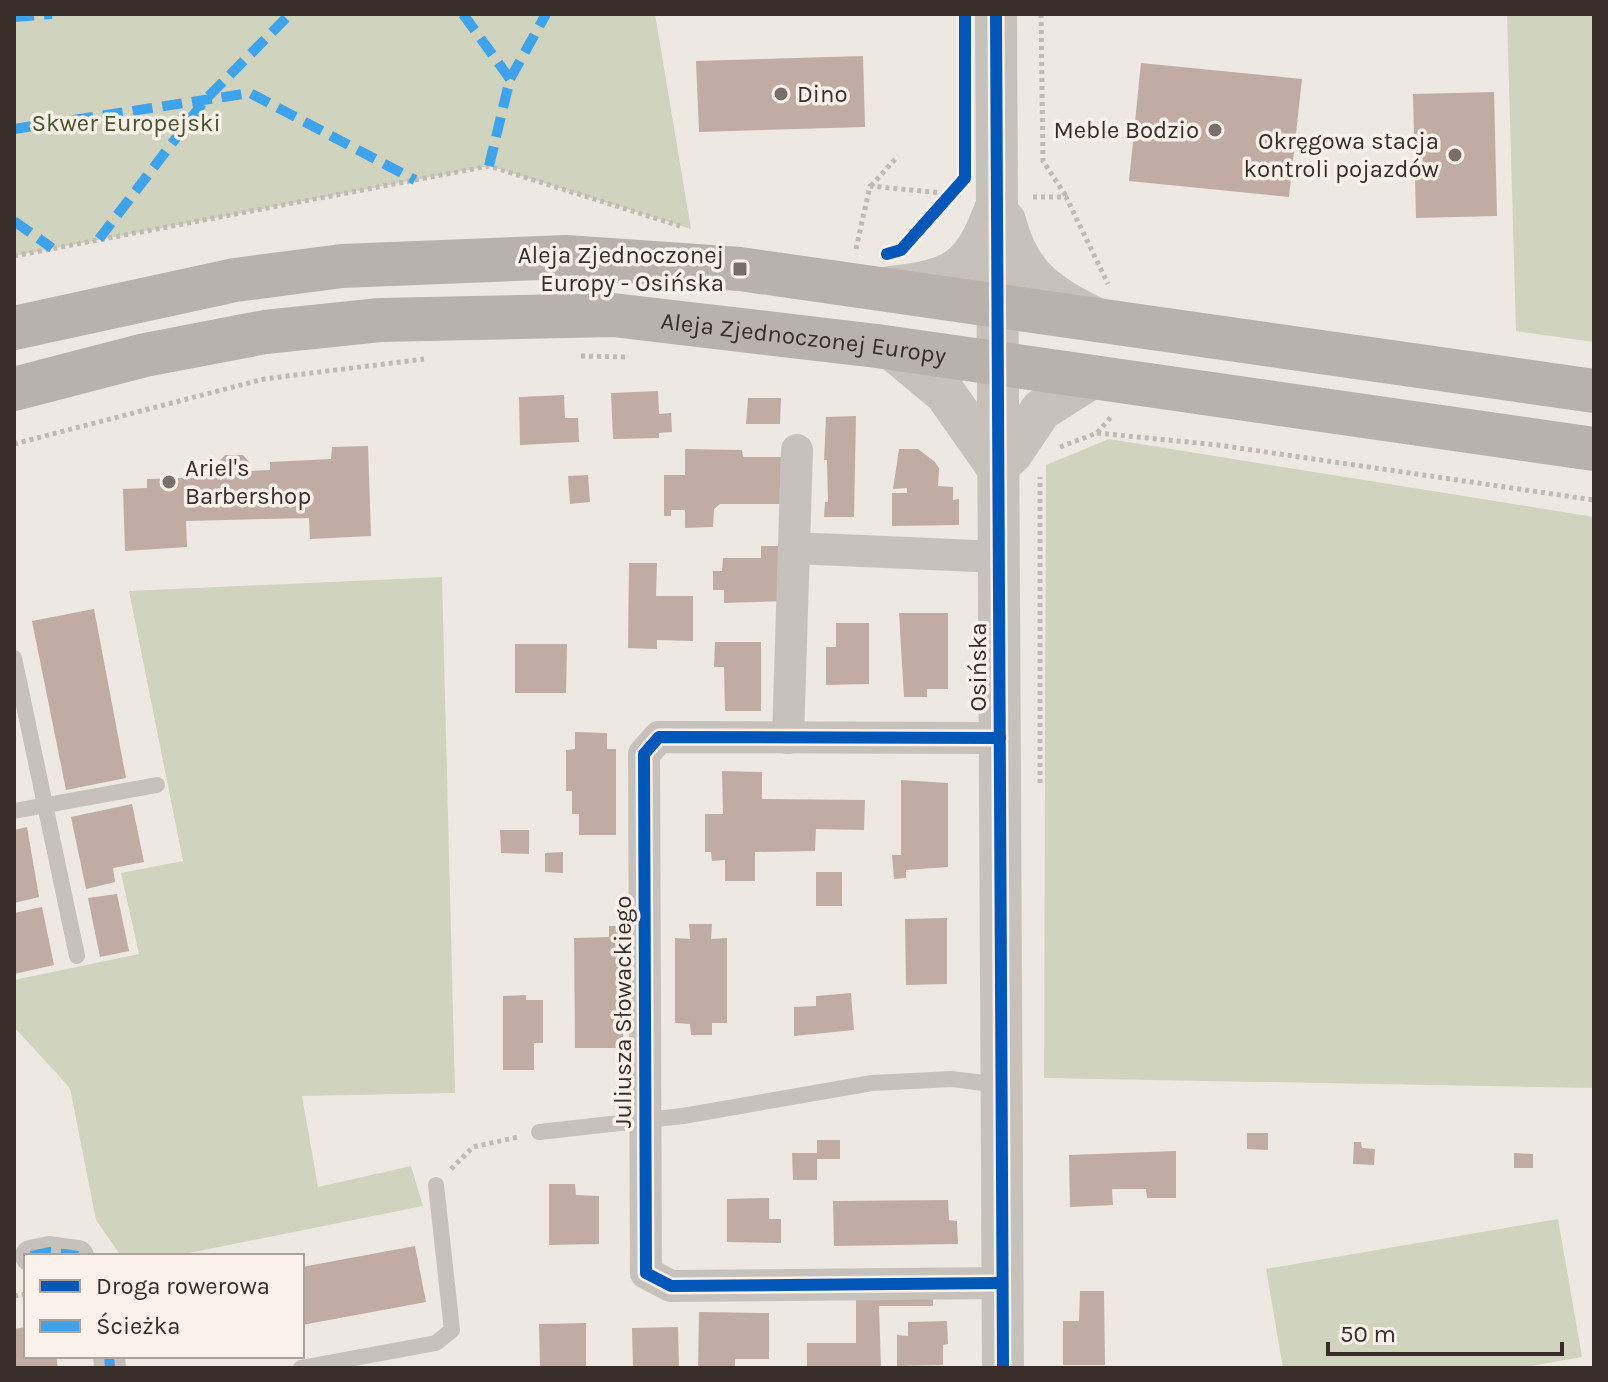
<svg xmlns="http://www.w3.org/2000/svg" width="1608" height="1382" font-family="Karla,sans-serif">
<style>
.green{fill:#d0d3bd}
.building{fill:#c1aca4}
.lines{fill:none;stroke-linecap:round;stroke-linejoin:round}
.path{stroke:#c0b9b4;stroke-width:5;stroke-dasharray:4 4;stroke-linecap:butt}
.service{stroke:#c7c1bc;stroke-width:16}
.minor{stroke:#c7c1bc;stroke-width:32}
.tertiary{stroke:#c7c1bc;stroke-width:42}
.secondary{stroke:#b8b1ac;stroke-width:44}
.quiet{stroke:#3fa3eb;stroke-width:10;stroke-dasharray:20 10;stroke-linecap:butt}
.cycleway-casing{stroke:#faf2ea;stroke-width:17}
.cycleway{stroke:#0057b8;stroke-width:12}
.poi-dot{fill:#786e6a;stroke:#faf2ea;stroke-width:3}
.labels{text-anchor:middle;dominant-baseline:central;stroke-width:7;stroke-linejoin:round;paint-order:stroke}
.poi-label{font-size:24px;fill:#382d29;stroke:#faf2ea;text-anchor:end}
.park-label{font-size:24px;fill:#48562d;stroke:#faf2ea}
.street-label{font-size:24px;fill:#382d29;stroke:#faf2ea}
</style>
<rect width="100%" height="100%" fill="#eee8e2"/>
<g class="green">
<path d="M52,14H655L691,229L489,166L14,256V17Z"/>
<path d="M1507,14H1594V342L1516,331Z"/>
<path d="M1109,439L1594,517V1088L1044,1078L1046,465Z"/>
<path d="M442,577L455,1093L302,1096L318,1187L411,1166L423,1206L174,1256H121L96,1220L70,1088L14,1027V980L139,954L121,873L183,861L129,591Z"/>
<path d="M1558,1219L1582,1357L1519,1368H1283L1266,1269Z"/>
</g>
<g class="building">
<path d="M863,56L865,127L699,132L696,61Z"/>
<path d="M1141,63L1302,79L1289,197L1129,181Z"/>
<path d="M1494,92L1497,216L1416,218L1413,94Z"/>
<path d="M658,391L659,414L671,413L672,432L659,433V438L613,439L611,393Z"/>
<path d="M564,395L565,418H578L579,442L520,445L519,397Z"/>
<path d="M748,398H781L780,424H746Z"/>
<path d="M856,416L854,517H824L825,502H828L827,460H824L826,417Z"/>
<path d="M368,446L371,536L310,539L309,518L186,521L187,547L125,551L123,489L147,488V479L218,477L217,464L225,455H243L250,463V471L270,470V462L331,459L332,447Z"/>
<path d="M685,449L742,450L743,457H781L782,504H720L714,509L713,527L685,528V510H671V516H664V475H685Z"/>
<path d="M899,449H918L935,462L939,468L938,486L953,487V500L959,499V525L892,526V493H907V488L893,489Z"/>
<path d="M588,475L590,502L570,504L568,476Z"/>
<path d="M761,546H783L784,601L724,603V590H713V571H722L723,558H761Z"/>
<path d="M629,563H657L656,596H693V641L657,640V649L628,648Z"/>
<path d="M94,609L126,778L66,790L32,621Z"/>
<path d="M899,613H948V689H927V697H904Z"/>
<path d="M836,623H869V684L826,685V647H836Z"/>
<path d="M715,642H761V711H725L724,667H714Z"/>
<path d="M515,644H567L566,693H515Z"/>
<path d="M575,732L607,733V749H616V835H579V814H572V791H566V750L575,749Z"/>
<path d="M722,771L762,772V799L865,800L864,830L816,829L815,851L755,852V881H725V860L712,861L711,852H705V814H723Z"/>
<path d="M901,780L948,783V867L906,870V878L894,879L892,855H901Z"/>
<path d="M132,804L144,862L113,868L115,882L86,889L71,817Z"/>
<path d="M27,827L39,897L14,903V830Z"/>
<path d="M500,830H529V854L501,853Z"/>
<path d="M563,852V873L545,872V853Z"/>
<rect x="816" y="872" width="26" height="34"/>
<path d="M117,894L129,951L100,957L88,898Z"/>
<path d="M42,907L54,965L14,974V913Z"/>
<path d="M947,918V984L906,985L905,919Z"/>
<path d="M689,924H712L711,939L727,938V1023H712V1035H691L690,1024L675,1023V938L690,939Z"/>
<path d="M609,926H623V1048H575L574,938L609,937Z"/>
<path d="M851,993L854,1030L794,1036V1007L816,1006V996Z"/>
<path d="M526,995V1000H543V1043H534V1070H503V996Z"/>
<path d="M1247,1133H1268V1150L1247,1149Z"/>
<path d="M817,1140H840V1159H817V1180H793L792,1153H817Z"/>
<path d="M1354,1142H1361L1362,1148L1375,1149L1374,1165L1353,1164Z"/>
<path d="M1176,1151V1198H1147L1146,1189H1112L1113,1205L1070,1207L1069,1155Z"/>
<path d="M1514,1153L1533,1154V1168H1514Z"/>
<path d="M549,1184H575L576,1195L599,1196V1244L549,1245Z"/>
<path d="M769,1198V1219H781V1243L727,1242V1199Z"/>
<path d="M948,1200L949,1220L957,1221L958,1244L834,1246L833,1201Z"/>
<path d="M415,1246L426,1302L302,1325V1267Z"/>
<path d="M856,1290H933V1306H879L881,1368H807V1343H856Z"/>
<path d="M1080,1291H1104L1105,1365H1063V1321H1079Z"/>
<path d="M699,1312L769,1313V1359H735V1368H698Z"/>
<path d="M947,1321L948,1344L943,1345V1365L897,1366V1335L908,1336V1322Z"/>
<path d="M586,1323V1367L540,1368L539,1324Z"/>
<path d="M26,1327V1356H56L58,1368H14V1329Z"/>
<path d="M678,1327L679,1368H633L632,1328Z"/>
</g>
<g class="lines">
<g class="path">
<path d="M1041,14L1043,161L1066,196"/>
<path d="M871,186L898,156"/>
<path d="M1033,197H1066L1108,284"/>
<path d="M856,249L870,186L963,195"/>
<path d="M14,256L489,166L680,226"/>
<path d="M581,356L627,357"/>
<path d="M1097,433L1218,445L1594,500"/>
<path d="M14,444L264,379L424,359"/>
<path d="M1060,447L1097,433L1112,416"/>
<path d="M1040,783V477"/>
<path d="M451,1169L473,1147L518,1137"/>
<path d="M14,1296L26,1294"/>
</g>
<g class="service">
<path d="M14,658L77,956"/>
<path d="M14,811L157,785"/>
<path d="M539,1132L683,1116L872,1083L952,1079L1000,1085"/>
<path d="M301,1368L436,1343L452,1330L436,1185"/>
</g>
<g class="minor">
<path d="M794,548L999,557"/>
<path d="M788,738L797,450"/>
<path d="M1000,738L659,737L644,754L646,1273L671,1286L1002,1283"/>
<path d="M31,1256L50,1252L78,1256"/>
<path d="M109,1356L110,1368"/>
</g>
<g class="tertiary">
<path d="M996,14L1003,1368"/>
<path d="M1005,221C1020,278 1047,294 1097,319"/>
<path d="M891,287C955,280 973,270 996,207"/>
<path d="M892,349L945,393L997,467"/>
<path d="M997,467L1012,453L1041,410L1093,377"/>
</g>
<g class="secondary">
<path d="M14,328L235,280L342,266L566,257L740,269L1594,391"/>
<path id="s1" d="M14,389L145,355L265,332L380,320L613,315L877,346L1594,449"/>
</g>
<g class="quiet">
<path d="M463,14L510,79"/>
<path d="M14,17L52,14"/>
<path d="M14,129L250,93L415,180"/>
<path d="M489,166L510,79L546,14"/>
<path d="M14,221L52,248"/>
<path d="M99,239L205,100L290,14"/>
<path d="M31,1256L50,1252L78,1256"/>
<path d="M109,1356L110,1368"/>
</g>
<g class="cycleway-casing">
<g id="cycleway">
<path d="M996,14L1003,1368"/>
<path d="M887,254L901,250L965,178V14"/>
<path d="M1000,738L659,737L644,754L646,1273L671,1286L1002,1283"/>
</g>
</g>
<use href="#cycleway" class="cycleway"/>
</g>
<g class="poi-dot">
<circle cx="781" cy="94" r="8"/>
<circle cx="1215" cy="130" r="8"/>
<circle cx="1455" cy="155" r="8"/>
<rect x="732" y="261" width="16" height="16" rx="4"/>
<circle cx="169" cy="482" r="8"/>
</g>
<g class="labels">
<g class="poi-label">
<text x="797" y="94" text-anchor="start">Dino</text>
<text x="1199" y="130">Meble Bodzio</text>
<text x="1439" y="141">Okręgowa stacja<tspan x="1439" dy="28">kontroli pojazdów</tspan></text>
<text x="724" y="255">Aleja Zjednoczonej<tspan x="724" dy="28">Europy - Osińska</tspan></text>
<text x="185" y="468" text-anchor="start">Ariel's<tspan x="185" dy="28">Barbershop</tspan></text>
</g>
<g class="park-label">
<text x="126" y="123">Skwer Europejski</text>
</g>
<g class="street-label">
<text stroke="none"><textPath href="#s1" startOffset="798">Aleja Zjednoczonej Europy</textPath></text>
<text transform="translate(978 667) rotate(-90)">Osińska</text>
<text transform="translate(623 1012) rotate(-90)">Juliusza Słowackiego</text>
</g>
</g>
<rect width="1608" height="1382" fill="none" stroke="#382d29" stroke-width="32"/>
<rect x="24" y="1254" width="280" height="104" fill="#faf2ea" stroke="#aca39d" stroke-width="2"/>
<rect x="40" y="1280" width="40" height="12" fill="#0057b8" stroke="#aca39d" stroke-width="2"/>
<text x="96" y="1294" font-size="24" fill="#382d29">Droga rowerowa</text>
<rect x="40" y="1320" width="40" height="12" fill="#3fa3eb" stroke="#aca39d" stroke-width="2"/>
<text x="96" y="1334" font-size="24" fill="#382d29">Ścieżka</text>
<path d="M1328 1342v12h234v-12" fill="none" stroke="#382d29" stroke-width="4"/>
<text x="1340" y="1342" font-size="24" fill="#382d29" stroke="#faf2ea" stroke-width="6" paint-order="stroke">50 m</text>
</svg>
